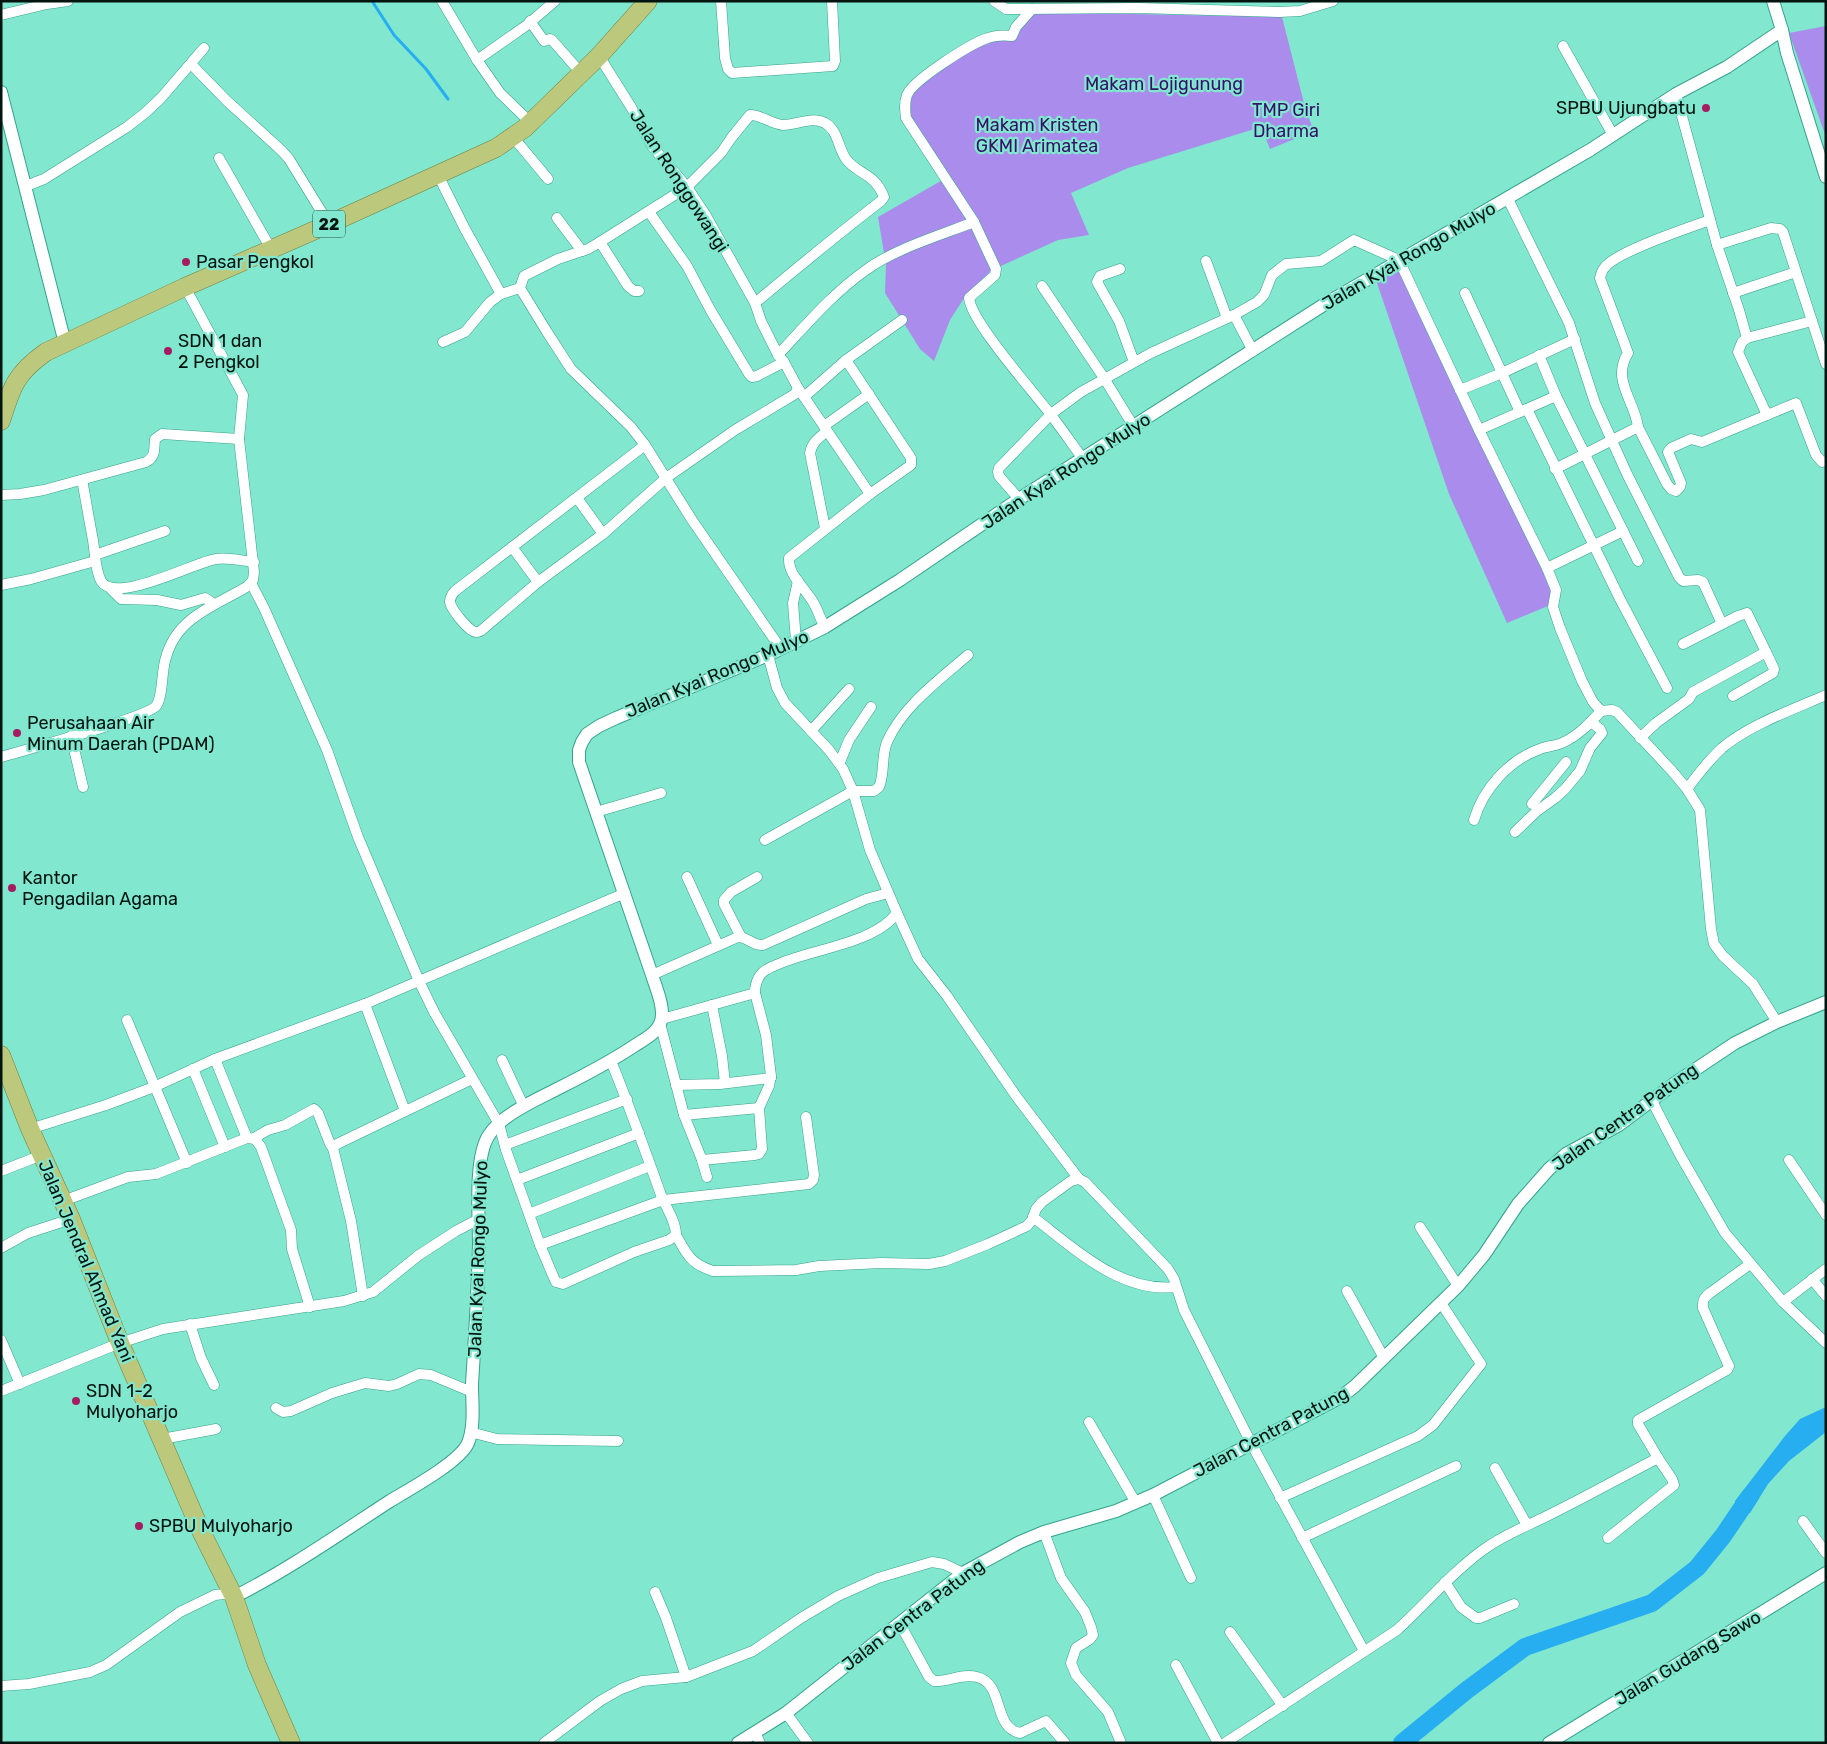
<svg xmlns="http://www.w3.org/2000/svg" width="1827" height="1744" font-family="Rubik,sans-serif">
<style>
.green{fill:#aa8cec}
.water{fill:#26aef0}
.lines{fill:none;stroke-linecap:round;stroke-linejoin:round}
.stream{stroke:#26aef0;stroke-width:3}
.river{stroke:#26aef0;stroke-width:18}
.minor-casing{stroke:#37a28c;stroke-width:11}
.tertiary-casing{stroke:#37a28c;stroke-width:14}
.trunk-casing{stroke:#708041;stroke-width:19}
.minor{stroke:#fff;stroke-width:10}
.tertiary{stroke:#fff;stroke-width:12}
.trunk{stroke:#bcc87c;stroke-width:18}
.poi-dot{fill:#a61b61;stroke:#81e7cf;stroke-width:2}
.labels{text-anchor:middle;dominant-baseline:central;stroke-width:4.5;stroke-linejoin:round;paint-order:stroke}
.shield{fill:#81e7cf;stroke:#275349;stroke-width:1}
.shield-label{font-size:16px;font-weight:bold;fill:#01140f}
.park-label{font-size:18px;fill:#371069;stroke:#81e7cf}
.poi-label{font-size:18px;fill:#01140f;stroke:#81e7cf;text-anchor:start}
.street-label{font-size:18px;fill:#01140f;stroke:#81e7cf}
</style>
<rect width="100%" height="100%" fill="#81e7cf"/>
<g class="green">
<path d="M1033,12L1282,17L1306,111L1314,131L1270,149L1261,127L1128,168L1071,193L1089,235L1058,240L992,270L966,295L950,320L934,361L920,349L885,293L886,265L878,217L946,178L908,117L910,91L985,40L1014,36Z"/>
<path d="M1826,26V137L1789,33Z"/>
<path d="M1400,267L1553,588L1550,605L1507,623L1449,494L1377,283Z"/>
</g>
<path class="water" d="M1826,1407V1432L1789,1461L1768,1484L1750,1513L1738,1514L1735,1501L1785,1436L1800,1419Z"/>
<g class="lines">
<path class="stream" d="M372,1L394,35L426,69L448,99"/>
<path class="river" d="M1402,1743L1467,1690L1525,1647L1652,1603L1697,1568L1723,1536L1750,1496"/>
<g class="minor-casing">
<g id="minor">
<path d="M442,1L477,60L500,93L530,122"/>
<path d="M721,1L725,58L728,69L732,73L833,66L835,61L832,1"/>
<path d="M994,1L1006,9H1021L1138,8L1279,12L1300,11L1333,1"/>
<path d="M1032,9L1016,27L1012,36C1003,35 995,35 985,39C969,45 913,80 907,95C904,103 905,110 906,118L974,222L996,269L995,275L969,298C971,322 1034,392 1051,415C1062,429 1072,444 1083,459"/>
<path d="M1,15L47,4L68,1"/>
<path d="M530,21L544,41L550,39L553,41L581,73"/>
<path d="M1563,46L1613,135"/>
<path d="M599,56L631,107L652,146L687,187L705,214L755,303L761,321L778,355L784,362L757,376L752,377L749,374L711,311L687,266L649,212"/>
<path d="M477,60L527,25L555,1"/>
<path d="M191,64L227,101L282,151L289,159L329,224"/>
<path d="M513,137L548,179"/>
<path d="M219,158L271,249"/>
<path d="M438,175L465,229L501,294"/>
<path d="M26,186L44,179L127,127L145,113L161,98L204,48"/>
<path d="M1508,199L1569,323L1595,403L1627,474L1679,577L1683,581L1698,580L1703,582L1722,624"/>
<path d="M557,218L582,251"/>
<path d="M600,242L628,286L634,291H639"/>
<path d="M1717,245L1771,228L1780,229L1783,232L1812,321"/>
<path d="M1206,261L1227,318"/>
<path d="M1120,269L1100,276L1097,282L1119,321L1134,362"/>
<path d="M1042,286L1104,378L1134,427"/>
<path d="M1465,293L1520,412"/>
<path d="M1733,293L1796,272"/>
<path d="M755,303C797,268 838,234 881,201L884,197C874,172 858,175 846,159C838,148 838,130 825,123C811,116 797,125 783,125C772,124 759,114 750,115L732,137L721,153L687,187L600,242L588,249L558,259L524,276L520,288L547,332L571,369L631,427L645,445L692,520L781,649"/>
<path d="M1234,315L1253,351"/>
<path d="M1747,338L1812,321L1826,364"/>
<path d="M443,342L465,332L490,302L501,294L520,288"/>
<path d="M778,355C806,325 833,293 866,270C894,249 941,235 974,222"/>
<path d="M846,360L902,320"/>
<path d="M798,388L870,494L789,558C788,575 805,588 813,602C818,610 820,619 825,627"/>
<path d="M1460,390L1502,373L1575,339"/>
<path d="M1556,396L1638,561"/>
<path d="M804,397L846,360L911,458V465L870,494"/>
<path d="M1527,409L1620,599L1667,688"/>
<path d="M1767,415L1796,403L1816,455L1822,462L1826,461"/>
<path d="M824,426L869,394"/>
<path d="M1638,427L1667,484L1671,489L1676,491L1680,487L1681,483L1668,452L1671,448L1691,439L1702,442L1767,415L1738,352L1742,342L1747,338L1739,310L1717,245L1676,94"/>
<path d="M1479,430L1556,396L1539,355"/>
<path d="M645,445L455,591C452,594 450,598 450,602C451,609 469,632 476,632C479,632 481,631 483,629L538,582L603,534L666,478L735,430L795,394L798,388L784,362"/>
<path d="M1555,469L1638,427C1635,401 1611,380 1628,353L1600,278C1601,274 1603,269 1605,267C1618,251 1688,228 1710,220"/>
<path d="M82,480C86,500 89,520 93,540C95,553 95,569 101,581C115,605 195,562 216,559C228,557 242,561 254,562"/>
<path d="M1,495L20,494L44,490L146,462C156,457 154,448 155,439L162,434L239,439"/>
<path d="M577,498L603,534"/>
<path d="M1019,499L999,476L998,472L999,468L1051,414L1081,392L1151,353L1234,315L1257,302L1264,295L1272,275L1286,264L1321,261L1354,240L1399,260L1479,430L1547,568L1556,590L1553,607L1560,628L1582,681L1593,702L1601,711L1612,710L1617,712L1672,771L1687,789L1700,810L1711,929L1714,944L1723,956L1753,984L1777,1022"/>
<path d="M825,528L810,453C812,442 819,438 827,431"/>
<path d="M512,547L538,582"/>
<path d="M95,555L165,531"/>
<path d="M1547,568L1623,531"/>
<path d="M251,583L264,608L327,750L358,837L419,981L434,1012L499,1124L506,1150L540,1245L554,1278L556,1282L563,1284L634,1252L669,1240L676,1235C676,1221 666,1208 661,1195C645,1150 629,1105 611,1061"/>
<path d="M1,585L31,579L95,561"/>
<path d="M111,589L121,599L157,600L181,605L205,598L211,602L212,605"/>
<path d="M796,641L793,603L798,581"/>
<path d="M1733,696L1773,673L1774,669L1766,652"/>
<path d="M811,731L849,689"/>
<path d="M71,736L83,787"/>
<path d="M1640,738L1656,723L1689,699L1693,692L1766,652L1747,613L1738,616L1683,644"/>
<path d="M1,757C24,750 146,718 156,706C162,699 162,676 164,666C172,618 212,608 248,586L253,580L254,572L239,439L243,395L185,287"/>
<path d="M840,762L849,740L871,707"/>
<path d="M1687,789C1698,774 1709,760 1722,748C1749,725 1794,709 1826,695"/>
<path d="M1532,804L1566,762"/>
<path d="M596,812L661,793"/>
<path d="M1474,820C1483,789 1509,760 1540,749C1547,746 1555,746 1562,743C1578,736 1590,723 1601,711"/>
<path d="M1515,832L1537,811L1555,798L1565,789L1580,771L1590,748L1602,733L1600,729L1591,722"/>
<path d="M765,840L853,791H874L879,787C885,774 881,756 887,742C903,706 938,681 968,655"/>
<path d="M687,877L718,945"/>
<path d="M897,913L918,959L947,996L1016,1096L1079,1179"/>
<path d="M741,937L724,904V900L731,892L757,877"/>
<path d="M652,975L738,937C748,937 753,946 763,945L866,899L888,893"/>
<path d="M365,1004L405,1111"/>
<path d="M712,1005L722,1056L725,1083"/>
<path d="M662,1019L755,993"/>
<path d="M127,1020L187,1163"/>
<path d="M660,1023L684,1115L702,1160L707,1177"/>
<path d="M215,1059L247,1138"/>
<path d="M502,1060L524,1107"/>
<path d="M193,1069L225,1147"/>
<path d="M676,1085L720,1084L771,1078"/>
<path d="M1652,1101L1680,1155L1725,1233L1783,1302L1826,1343"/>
<path d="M684,1115L759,1108"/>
<path d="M30,1129L106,1105L154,1087L215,1059L365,1004L625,893"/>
<path d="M254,1138L268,1130L285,1125L314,1109L318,1113L330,1144L333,1148"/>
<path d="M505,1145L627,1099"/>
<path d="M702,1160L755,1155L759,1154L762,1149L759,1108L769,1086L771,1076L766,1035L755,993C755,986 757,979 761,974C766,968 774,966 781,963C814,949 875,943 897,913L870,850L853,791L843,769L829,750L785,703L777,688L768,655"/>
<path d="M1789,1160L1826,1215"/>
<path d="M1,1171L42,1155"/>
<path d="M517,1180L639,1133"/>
<path d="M63,1201L128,1177L156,1174L247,1138L255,1139L261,1147L291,1230L292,1249L310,1307"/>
<path d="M529,1214L650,1166"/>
<path d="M1033,1217C1075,1249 1120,1293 1176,1287"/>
<path d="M1420,1227L1458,1286"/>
<path d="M676,1235C687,1255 691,1264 713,1271L796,1270L819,1266L881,1263L929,1264L945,1261L988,1244L1027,1226L1032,1220L1036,1209L1042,1202L1071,1181L1079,1179L1085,1182L1168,1269L1174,1279L1184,1310L1251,1443L1364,1651"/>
<path d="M540,1245L663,1200L809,1184L813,1180L814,1175L806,1117"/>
<path d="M1,1248L28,1233L71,1219"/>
<path d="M1812,1279L1826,1296"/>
<path d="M1347,1291L1384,1358"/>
<path d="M363,1296L351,1221L333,1148L337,1144L472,1079"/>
<path d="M1783,1302L1826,1269"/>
<path d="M190,1324L201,1358L214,1385"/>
<path d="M1,1340L20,1384"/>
<path d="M1,1391L120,1343L163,1329L344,1301L373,1292L419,1255L456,1231L479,1219"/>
<path d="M276,1408L283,1412L291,1411L332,1393L365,1383L389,1386L397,1384L419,1374L431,1375L472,1392"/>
<path d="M1089,1422L1136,1503"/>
<path d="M470,1432L497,1439L618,1441"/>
<path d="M162,1439L216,1429"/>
<path d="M1495,1468L1527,1525"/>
<path d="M1153,1495L1191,1578"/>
<path d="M1280,1498L1418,1436L1433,1425L1481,1364L1441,1303"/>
<path d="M1803,1521L1826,1553"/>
<path d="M1044,1532L1061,1578L1085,1612L1091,1627L1093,1635L1090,1639L1076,1648L1071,1663L1076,1675L1108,1712L1121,1743"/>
<path d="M1302,1538L1456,1466"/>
<path d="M1608,1538L1674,1485L1672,1479L1658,1458"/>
<path d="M1445,1582L1461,1607L1476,1618H1480L1514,1604"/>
<path d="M655,1592L666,1618L686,1677"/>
<path d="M900,1624L929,1677L934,1681C948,1682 962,1673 977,1677C1005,1684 992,1727 1020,1733L1046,1721L1065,1743"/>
<path d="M1230,1632L1283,1706"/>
<path d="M1176,1665L1218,1743"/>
<path d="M1,1686L29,1684L90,1672L106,1665L180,1612L215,1595L224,1594L234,1597"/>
<path d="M786,1713L808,1743"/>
<path d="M755,1732L760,1743"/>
<path d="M544,1743L600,1701L621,1689L642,1681L686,1677L740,1656L753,1651L801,1618L838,1596L878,1578L932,1562L944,1564L963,1573"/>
<path d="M1225,1743L1397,1630C1426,1604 1451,1573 1483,1550C1503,1535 1525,1527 1547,1516C1584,1498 1621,1477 1658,1458L1638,1424V1420L1727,1370L1729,1366L1727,1362L1703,1308C1702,1301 1704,1297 1710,1293L1750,1264"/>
</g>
</g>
<g class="tertiary-casing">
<g id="tertiary">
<path d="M1782,30L1787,53L1826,177"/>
<path d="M1,92L65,343"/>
<path d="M234,1597C288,1570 339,1534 390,1501C408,1490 460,1462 468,1443C475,1426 472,1403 472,1384C475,1337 478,1291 479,1244C479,1216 474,1157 489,1135C502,1114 538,1099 559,1088C585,1075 610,1062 634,1046C643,1040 658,1033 661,1021C665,1008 656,988 652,975L579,762V750L582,742L587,734L599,726L616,718L768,655L825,627L900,580L1019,499L1325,304L1590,150L1676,94L1727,67L1782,30L1773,1"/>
<path d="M738,1743L786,1713L963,1573L1020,1542L1044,1532L1116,1511L1153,1495L1341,1397L1355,1386L1458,1286L1484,1255L1518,1204L1549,1169L1566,1154L1619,1125L1675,1083L1735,1043L1777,1022L1826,1002"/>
<path d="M1549,1743L1826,1573"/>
</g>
</g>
<g class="trunk-casing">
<g id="trunk">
<path d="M1,421C12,386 16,373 46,352L185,287L329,224L496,148L525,128L599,56L648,1"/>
<path d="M1,1055L30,1129L71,1219L120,1343L200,1529L234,1597L257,1665L291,1743"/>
</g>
</g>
<use href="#minor" class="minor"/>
<use href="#tertiary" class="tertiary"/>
<use href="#trunk" class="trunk"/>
</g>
<g class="poi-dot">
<circle cx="1706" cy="108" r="5"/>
<circle cx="186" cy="262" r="5"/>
<circle cx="168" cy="351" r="5"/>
<circle cx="17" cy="733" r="5"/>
<circle cx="12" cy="888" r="5"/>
<circle cx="76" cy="1401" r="5"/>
<circle cx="139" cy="1526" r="5"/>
</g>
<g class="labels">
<rect class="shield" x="313" y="210.5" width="32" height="27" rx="4"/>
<g class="shield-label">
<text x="329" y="224">22</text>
</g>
<g class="park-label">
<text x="1164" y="84">Makam Lojigunung</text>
<text x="1286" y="110">TMP Giri<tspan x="1286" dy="21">Dharma</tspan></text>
<text x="1037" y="125">Makam Kristen<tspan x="1037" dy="21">GKMI Arimatea</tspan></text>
</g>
<g class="poi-label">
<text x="1696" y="108" text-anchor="end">SPBU Ujungbatu</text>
<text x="196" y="262">Pasar Pengkol</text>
<text x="178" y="341">SDN 1 dan<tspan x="178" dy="21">2 Pengkol</tspan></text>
<text x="27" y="723">Perusahaan Air<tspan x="27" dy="21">Minum Daerah (PDAM)</tspan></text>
<text x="22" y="878">Kantor<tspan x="22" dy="21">Pengadilan Agama</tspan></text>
<text x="86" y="1391">SDN 1-2<tspan x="86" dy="21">Mulyoharjo</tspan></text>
<text x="149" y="1526">SPBU Mulyoharjo</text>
</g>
<g class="street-label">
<text transform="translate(679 181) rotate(57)">Jalan Ronggowangi</text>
<text transform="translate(1409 256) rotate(-30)">Jalan Kyai Rongo Mulyo</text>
<text transform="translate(1066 471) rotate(-33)">Jalan Kyai Rongo Mulyo</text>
<text transform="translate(717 674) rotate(-23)">Jalan Kyai Rongo Mulyo</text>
<text transform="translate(1625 1117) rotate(-35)">Jalan Centra Patung</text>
<text transform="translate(478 1259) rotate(-88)">Jalan Kyai Rongo Mulyo</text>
<text transform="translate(86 1261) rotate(67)">Jalan Jendral Ahmad Yani</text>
<text transform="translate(1271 1432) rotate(-28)">Jalan Centra Patung</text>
<text transform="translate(913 1615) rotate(-37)">Jalan Centra Patung</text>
<text transform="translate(1688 1658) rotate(-31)">Jalan Gudang Sawo</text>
</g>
</g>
<rect width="1827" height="1744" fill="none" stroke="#01140f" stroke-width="5"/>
</svg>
